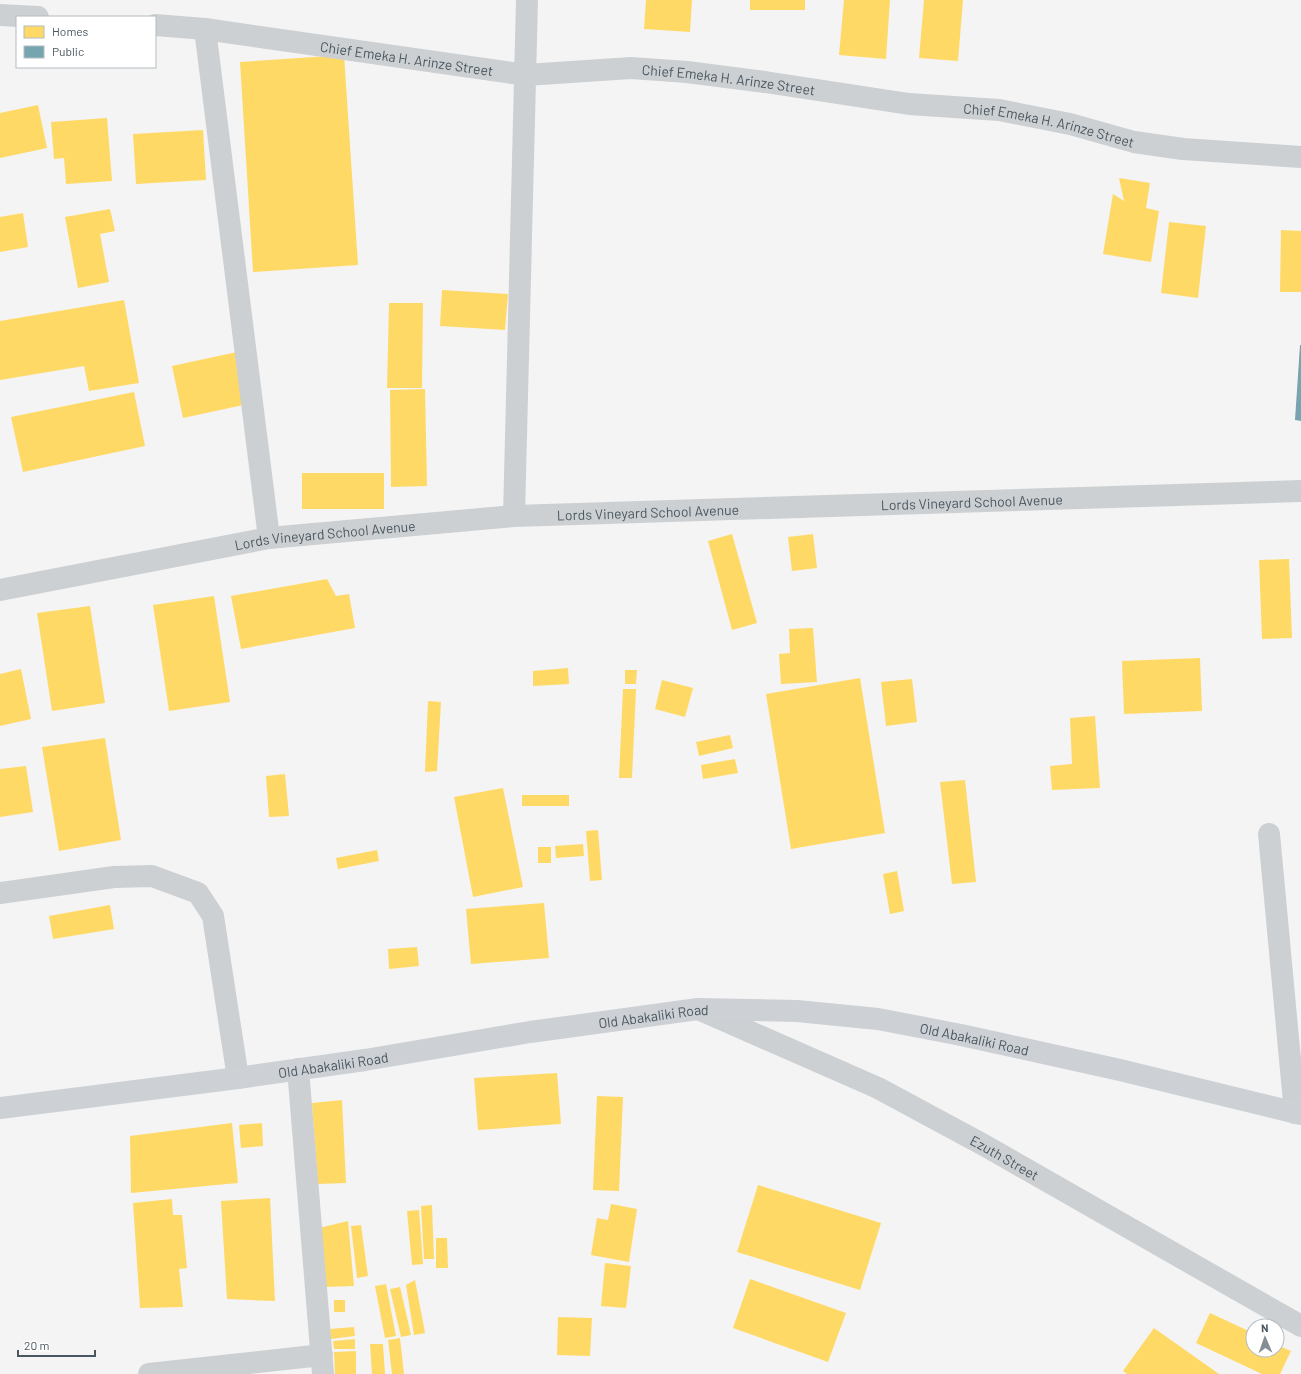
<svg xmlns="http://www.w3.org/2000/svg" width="1301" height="1374" font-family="Barlow,sans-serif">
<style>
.homes{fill:#ffd966}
.public{fill:#76a5af}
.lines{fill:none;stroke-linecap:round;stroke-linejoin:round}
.minor{stroke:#cdd0d2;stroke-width:22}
.secondary{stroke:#cdd0d4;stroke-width:22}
.labels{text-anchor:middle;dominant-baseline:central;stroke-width:4;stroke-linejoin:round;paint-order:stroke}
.street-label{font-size:14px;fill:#495761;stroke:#fff}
</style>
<rect width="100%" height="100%" fill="#f4f4f4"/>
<g class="homes">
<path d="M646,0H692L690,32L644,29Z"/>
<rect x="750" y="0" width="55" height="10"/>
<path d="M844,0H890L886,59L839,55Z"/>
<path d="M924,0H963L958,61L919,58Z"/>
<path d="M344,55L358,265L253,272L240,62Z"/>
<path d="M38,105L47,148L0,158V113Z"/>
<path d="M107,118L112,181L66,184L64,158L54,159L51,122Z"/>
<path d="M203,130L206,180L136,184L133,134Z"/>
<path d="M1119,178L1150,183L1146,208L1159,211L1151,262L1103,254L1113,194L1124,201Z"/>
<path d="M110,209L115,231L100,234L109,282L78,288L65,217Z"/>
<path d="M23,213L28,247L0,252V217Z"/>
<path d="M1169,222L1206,226L1198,298L1161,293Z"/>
<path d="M1281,230L1301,231V292H1280Z"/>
<path d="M442,290L508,294L505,330L440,326Z"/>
<path d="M124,300L139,383L89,391L84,366L0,380V321Z"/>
<path d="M389,303H423L422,388H387Z"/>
<path d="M237,352L248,404L183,418L172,366Z"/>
<path d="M425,389L427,486L391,487L390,390Z"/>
<path d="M134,392L145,446L23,472L11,417Z"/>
<rect x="302" y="473" width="82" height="36"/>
<path d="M732,534L757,623L732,630L708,541Z"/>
<path d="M813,534L817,568L792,571L788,537Z"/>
<path d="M1289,559L1292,638L1262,639L1259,560Z"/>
<path d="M327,579L336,596L349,594L355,628L241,649L231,596Z"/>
<path d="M214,596L230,702L169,711L153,605Z"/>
<path d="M90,606L105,703L52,711L37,613Z"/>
<path d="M813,628L817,682L781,684L779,654L790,653L789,629Z"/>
<path d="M1200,658L1202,711L1124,714L1122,661Z"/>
<path d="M568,668L569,684L533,686V671Z"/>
<path d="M21,669L31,719L0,726V674Z"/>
<path d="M625,670H637L636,684H625Z"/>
<path d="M860,678L885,833L791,849L766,694Z"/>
<path d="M912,679L917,722L886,726L881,682Z"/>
<path d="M662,680L693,688L685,717L655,709Z"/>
<path d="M623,689H636L632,778H619Z"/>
<path d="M428,701L441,702L437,771L425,772Z"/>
<path d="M1095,716L1100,788L1052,790L1050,766L1072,764L1070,718Z"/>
<path d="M730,735L733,748L699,756L696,742Z"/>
<path d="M105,738L121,840L59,851L42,747Z"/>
<path d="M735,759L738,773L703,779L701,765Z"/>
<path d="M26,766L33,812L0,817V769Z"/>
<path d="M285,774L289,816L269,817L266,776Z"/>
<path d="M965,780L976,882L952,884L940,782Z"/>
<path d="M503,788L523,887L473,897L454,797Z"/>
<rect x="522" y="795" width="47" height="11"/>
<path d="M598,830L602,880L590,881L586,831Z"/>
<path d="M583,844L584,856L556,858L555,846Z"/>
<rect x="538" y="847" width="13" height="16"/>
<path d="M377,850L379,861L338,869L336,858Z"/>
<path d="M897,871L904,911L890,914L883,874Z"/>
<path d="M544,903L549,958L471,964L466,909Z"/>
<path d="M110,905L114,929L53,939L49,916Z"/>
<path d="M417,947L419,966L389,969L388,949Z"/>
<path d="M557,1073L561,1124L478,1130L474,1078Z"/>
<path d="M597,1096L623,1097L619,1191L593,1190Z"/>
<path d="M342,1100L346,1183L318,1184L312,1103Z"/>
<path d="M232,1123L238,1183L131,1193L130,1136Z"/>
<path d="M262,1123L263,1146L241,1148L239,1125Z"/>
<path d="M758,1185L881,1223L860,1290L737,1252Z"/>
<path d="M270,1198L275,1301L227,1299L221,1201Z"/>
<path d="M172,1199L173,1215H182L187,1268L179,1269L183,1307L140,1308L133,1203Z"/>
<path d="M611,1204L637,1209L629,1262L591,1255L597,1218L608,1220Z"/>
<path d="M432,1205L434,1259H424L421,1206Z"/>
<path d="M419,1210L423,1264L412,1265L407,1211Z"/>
<path d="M348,1221L354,1286L325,1287L319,1228Z"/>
<path d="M361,1225L368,1276L357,1278L351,1226Z"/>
<path d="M436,1238H447L448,1268H436Z"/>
<path d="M605,1263L631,1266L626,1308L601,1306Z"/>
<path d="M750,1279L846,1313L828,1362L733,1328Z"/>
<path d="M415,1280L425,1333L414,1335L406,1285Z"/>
<path d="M386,1284L396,1336L385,1338L375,1286Z"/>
<path d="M400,1287L411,1335L401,1337L390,1289Z"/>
<rect x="334" y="1300" width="11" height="12"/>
<path d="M1210,1313L1253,1333V1350H1277V1345L1291,1351L1280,1374H1262L1196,1343Z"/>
<path d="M558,1317L592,1318L590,1356L557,1355Z"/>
<path d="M354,1327L355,1336L331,1339L330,1329Z"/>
<path d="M1154,1328L1219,1374H1127L1123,1371Z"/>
<path d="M400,1338L404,1374H392L388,1340Z"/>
<path d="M355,1339V1349H334L333,1341Z"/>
<path d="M370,1344H383L385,1374H372Z"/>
<path d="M356,1351V1374H335L334,1352Z"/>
</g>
<path class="public" d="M1300,345H1301V421L1295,420Z"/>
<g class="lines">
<g class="minor">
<path d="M0,15L38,17"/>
<path id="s1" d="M155,25L205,29L526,75L631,68L687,72L765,82L909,104L999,110L1070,124L1134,142L1183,149L1301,157"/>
<path d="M205,29L269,538"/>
<path d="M514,516L527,0"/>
<path id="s2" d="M0,590L269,538L514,516L1301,491"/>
<path d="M1269,834L1295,1113"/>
<path d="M0,893L114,877L152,876L198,893L213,916L238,1078"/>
<path id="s3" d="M698,1009L878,1088L982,1144L1301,1326"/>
<path d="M298,1069L323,1374"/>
<path d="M149,1374L322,1355"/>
</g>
<path class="secondary" id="s4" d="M0,1108L238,1078L365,1060L530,1032L698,1009L797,1011L878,1019L961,1035L1120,1070L1301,1114"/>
</g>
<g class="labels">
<g class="street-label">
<text stroke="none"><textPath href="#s1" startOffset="254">Chief Emeka H. Arinze Street</textPath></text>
<text stroke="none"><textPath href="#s1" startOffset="578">Chief Emeka H. Arinze Street</textPath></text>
<text stroke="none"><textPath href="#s1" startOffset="902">Chief Emeka H. Arinze Street</textPath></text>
<text stroke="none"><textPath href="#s2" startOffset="978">Lords Vineyard School Avenue</textPath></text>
<text stroke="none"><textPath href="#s2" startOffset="654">Lords Vineyard School Avenue</textPath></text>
<text stroke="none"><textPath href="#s2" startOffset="330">Lords Vineyard School Avenue</textPath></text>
<text stroke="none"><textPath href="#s4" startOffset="660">Old Abakaliki Road</textPath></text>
<text stroke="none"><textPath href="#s4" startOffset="984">Old Abakaliki Road</textPath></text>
<text stroke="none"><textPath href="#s4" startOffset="336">Old Abakaliki Road</textPath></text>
<text stroke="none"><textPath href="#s3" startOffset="341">Ezuth Street</textPath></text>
</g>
</g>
<rect x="16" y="16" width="140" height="52" fill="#ffffff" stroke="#b6bcc0"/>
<rect x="24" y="26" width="20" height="12" fill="#ffd966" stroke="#b6bcc0"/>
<text x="52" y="36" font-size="12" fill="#495761">Homes</text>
<rect x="24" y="46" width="20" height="12" fill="#76a5af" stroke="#b6bcc0"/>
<text x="52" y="56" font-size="12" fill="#495761">Public</text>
<g transform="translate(1265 1338) rotate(358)"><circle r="19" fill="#ffffff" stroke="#b6bcc0"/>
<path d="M0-3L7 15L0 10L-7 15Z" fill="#858e94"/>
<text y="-6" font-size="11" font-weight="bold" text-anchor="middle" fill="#495761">N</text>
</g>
<path d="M18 1350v6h77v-6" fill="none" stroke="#495761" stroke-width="2"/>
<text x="24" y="1350" font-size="12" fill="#495761" stroke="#ffffff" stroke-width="3" paint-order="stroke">20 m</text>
</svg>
